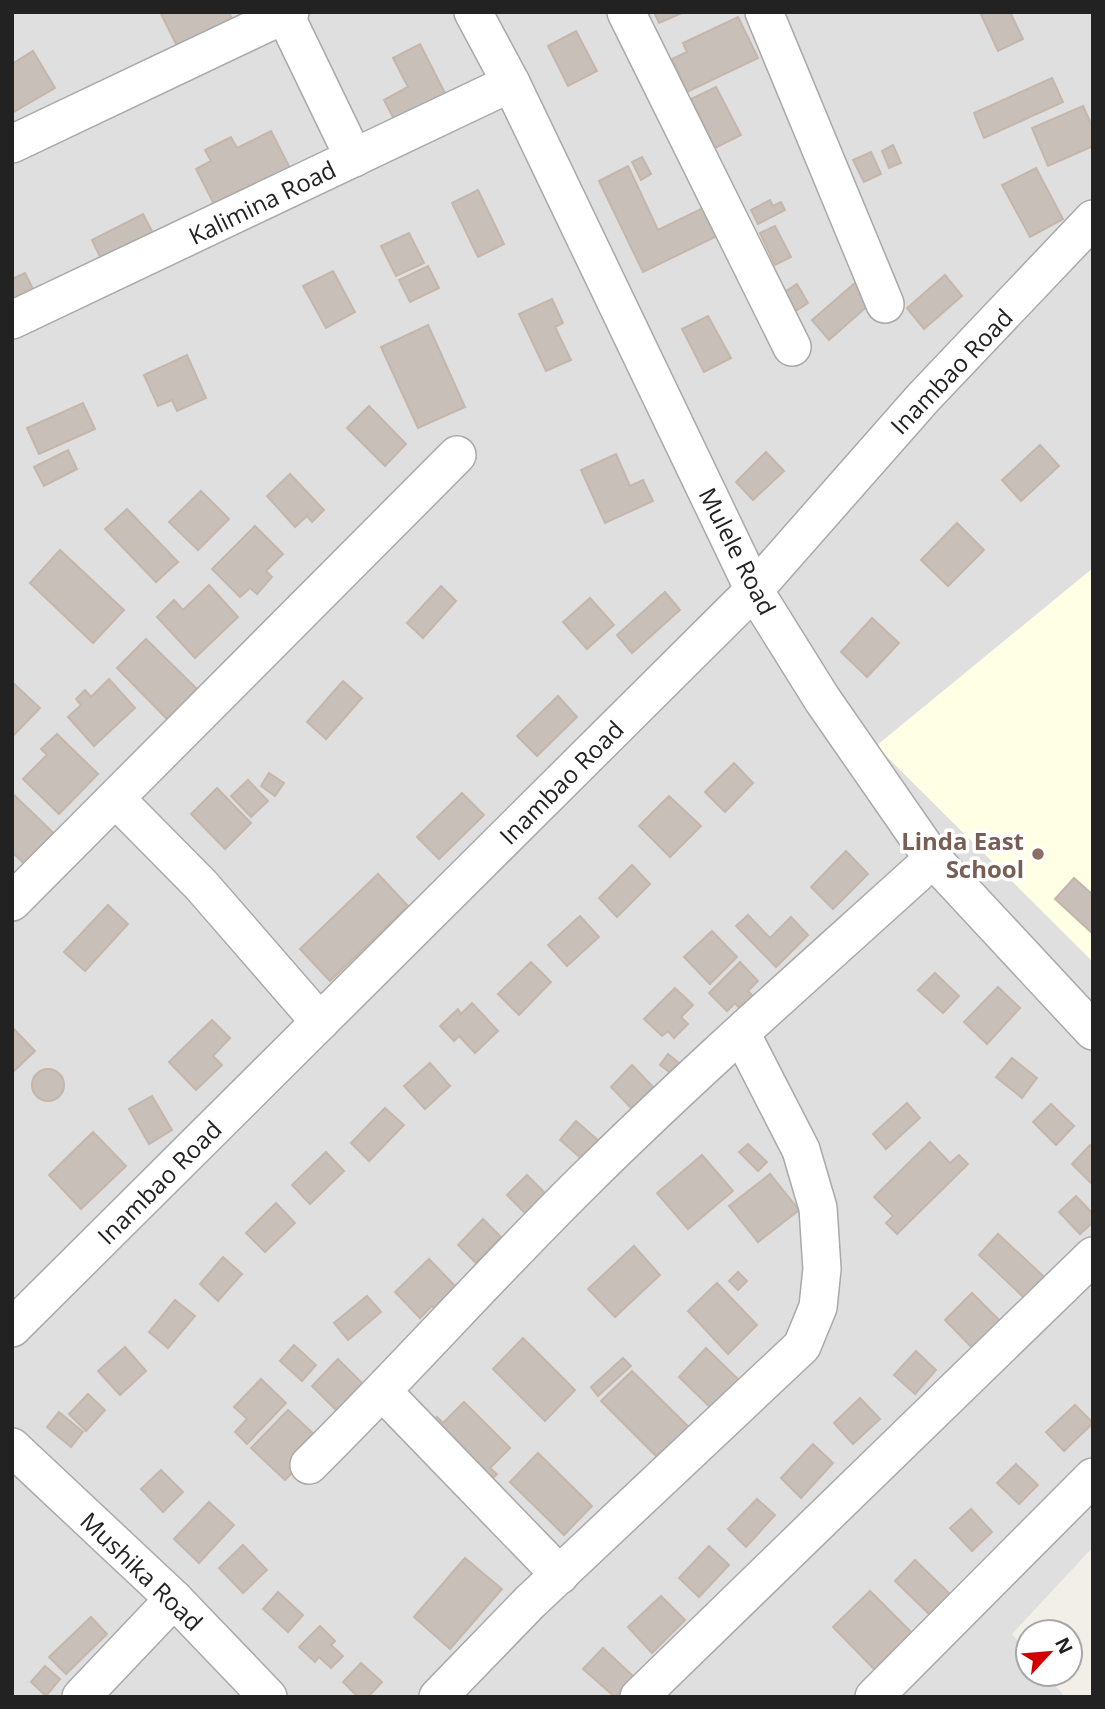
<svg xmlns="http://www.w3.org/2000/svg" width="1105" height="1709" font-family="'Open Sans',sans-serif">
<style>
.residential{fill:#e0dfdf}
.education{fill:#ffffe5}
.building{fill:#c7bfb8;stroke:#c4b6ab;stroke-width:2}
.lines{fill:none;stroke-linecap:round;stroke-linejoin:round}
.street-casing{stroke:#a9a9a9;stroke-width:40}
.street{stroke:#fff;stroke-width:37}
.education-dot{fill:#8d6e63;stroke:#fff;stroke-width:2.5}
.labels{text-anchor:middle;dominant-baseline:central;stroke-width:7;stroke-linejoin:round;paint-order:stroke}
.street-label{font-size:24px;fill:#222;stroke:#fff}
.education-label{font-size:24px;font-weight:bold;fill:#785e54;stroke:#fff;text-anchor:end}
</style>
<rect width="100%" height="100%" fill="#f2efe9"/>
<path class="residential" d="M12,12H1093V1547L1012,1634L1028,1653V1674H1046L1065,1697H12Z"/>
<path class="education" d="M1093,568V962L876,746Z"/>
<g class="building">
<path d="M160,12H229L232,19L177,46Z"/>
<path d="M654,12H684L659,23Z"/>
<path d="M980,12H1010L1023,39L998,51Z"/>
<path d="M738,17L758,58L687,92L672,59L687,52L683,43Z"/>
<path d="M576,31L597,71L568,86L548,46Z"/>
<path d="M420,44L446,95L395,121L384,100L408,87L393,58Z"/>
<path d="M33,51L55,88L12,113V64Z"/>
<path d="M1052,78L1063,102L984,138L974,113Z"/>
<path d="M716,87L741,135L715,148L691,99Z"/>
<path d="M1083,106L1093,128V146L1048,166L1032,128Z"/>
<path d="M271,131L291,170L216,208L196,169L211,161L205,150L231,137L237,148Z"/>
<path d="M893,145L901,163L889,168L882,151Z"/>
<path d="M871,152L881,174L864,182L853,160Z"/>
<path d="M642,157L651,174L641,180L632,162Z"/>
<path d="M628,166L658,230L705,207L719,235L643,272L599,181Z"/>
<path d="M1036,168L1063,219L1030,237L1002,185Z"/>
<path d="M478,190L504,244L478,257L452,203Z"/>
<path d="M770,200L773,206L781,202L785,210L758,224L751,210Z"/>
<path d="M143,214L154,235L102,261L92,240Z"/>
<path d="M775,226L791,257L775,265L760,233Z"/>
<path d="M409,233L424,263L396,276L381,246Z"/>
<path d="M428,266L439,288L410,302L399,280Z"/>
<path d="M333,271L355,312L326,328L303,286Z"/>
<path d="M25,273L36,295L12,307V279Z"/>
<path d="M945,275L962,296L924,329L907,308Z"/>
<path d="M855,283L871,303L829,340L812,320Z"/>
<path d="M797,284L808,303L794,312L783,293Z"/>
<path d="M552,299L563,323L555,327L571,360L546,371L519,314Z"/>
<path d="M708,316L731,358L704,372L682,329Z"/>
<path d="M428,325L465,407L418,428L381,347Z"/>
<path d="M187,355L206,398L177,411L172,400L158,406L144,375Z"/>
<path d="M83,403L95,429L39,454L27,428Z"/>
<path d="M369,406L406,444L385,466L347,428Z"/>
<path d="M1040,445L1059,466L1021,501L1002,480Z"/>
<path d="M68,450L77,469L44,486L34,467Z"/>
<path d="M766,452L784,471L753,500L736,482Z"/>
<path d="M616,454L630,486L643,480L653,501L605,523L581,470Z"/>
<path d="M290,474L324,510L312,522L307,516L295,527L267,496Z"/>
<path d="M201,491L229,519L198,550L169,522Z"/>
<path d="M127,509L178,562L156,582L105,529Z"/>
<path d="M957,523L984,550L948,586L921,560Z"/>
<path d="M255,526L283,554L266,571L272,577L257,594L250,588L240,597L212,569Z"/>
<path d="M60,550L124,610L93,643L30,583Z"/>
<path d="M209,585L238,617L195,658L157,617L174,600L183,610Z"/>
<path d="M441,586L456,601L423,638L407,623Z"/>
<path d="M665,592L680,610L632,653L617,635Z"/>
<path d="M590,598L614,625L587,649L563,622Z"/>
<path d="M872,618L899,643L867,677L841,652Z"/>
<path d="M146,639L199,691L169,721L117,668Z"/>
<path d="M109,679L135,708L94,746L68,717L81,705L76,699L85,690L91,697Z"/>
<path d="M343,681L362,698L326,739L307,722Z"/>
<path d="M12,682L40,708L12,737Z"/>
<path d="M558,696L577,717L537,756L517,736Z"/>
<path d="M57,734L98,774L59,814L23,779L47,755L41,749Z"/>
<path d="M734,763L753,783L725,812L705,792Z"/>
<path d="M269,773L284,783L275,796L261,786Z"/>
<path d="M248,780L268,801L251,817L231,796Z"/>
<path d="M217,788L251,823L225,849L191,814Z"/>
<path d="M462,793L484,815L439,859L417,837Z"/>
<path d="M13,794L65,844L35,874L12,852Z"/>
<path d="M669,796L701,826L670,857L639,826Z"/>
<path d="M846,851L868,874L833,909L811,887Z"/>
<path d="M632,865L650,884L617,917L599,898Z"/>
<path d="M378,874L408,906L330,981L300,949Z"/>
<path d="M1074,878L1093,895V934L1055,899Z"/>
<path d="M108,905L128,924L85,971L64,952Z"/>
<path d="M748,915L770,938L791,917L808,935L776,967L736,926Z"/>
<path d="M580,916L599,937L567,966L548,945Z"/>
<path d="M712,931L737,957L710,984L684,957Z"/>
<path d="M531,962L551,982L519,1015L498,994Z"/>
<path d="M740,962L758,981L748,991L754,997L741,1010L735,1003L727,1011L709,993Z"/>
<path d="M935,973L959,996L943,1013L918,990Z"/>
<path d="M998,987L1020,1008L987,1044L964,1022Z"/>
<path d="M675,988L693,1005L681,1017L688,1024L674,1038L668,1031L662,1036L644,1019Z"/>
<path d="M472,1003L498,1031L475,1053L459,1036L454,1041L440,1026L458,1009L461,1014Z"/>
<path d="M212,1020L230,1038L213,1056L222,1065L196,1090L169,1062Z"/>
<path d="M12,1027L35,1051L12,1073Z"/>
<path d="M668,1054L680,1064L672,1074L660,1065Z"/>
<path d="M1012,1058L1037,1078L1022,1098L996,1077Z"/>
<path d="M430,1063L450,1086L425,1109L404,1086Z"/>
<path d="M632,1065L653,1087L644,1096L649,1102L637,1114L611,1087Z"/>
<circle cx="48" cy="1085" r="16"/>
<path d="M152,1096L172,1130L149,1144L129,1109Z"/>
<path d="M907,1103L920,1118L886,1149L873,1134Z"/>
<path d="M1051,1104L1074,1126L1056,1145L1033,1122Z"/>
<path d="M385,1108L404,1125L369,1161L351,1143Z"/>
<path d="M576,1121L598,1140L582,1159L560,1140Z"/>
<path d="M93,1132L126,1166L81,1209L49,1175Z"/>
<path d="M930,1142L950,1163L959,1155L968,1164L897,1234L886,1223L893,1216L874,1197Z"/>
<path d="M748,1144L767,1162L758,1171L739,1152Z"/>
<path d="M1090,1145L1093,1148V1185L1072,1164Z"/>
<path d="M326,1152L344,1171L310,1204L292,1185Z"/>
<path d="M702,1155L733,1191L688,1229L657,1193Z"/>
<path d="M770,1174L799,1210L758,1242L729,1206Z"/>
<path d="M527,1175L548,1196L528,1216L507,1195Z"/>
<path d="M1076,1196L1093,1214V1222L1080,1234L1059,1212Z"/>
<path d="M276,1203L295,1223L265,1252L246,1233Z"/>
<path d="M483,1219L501,1237L476,1263L458,1245Z"/>
<path d="M998,1234L1055,1287L1035,1308L979,1255Z"/>
<path d="M634,1246L660,1275L615,1317L588,1289Z"/>
<path d="M223,1257L242,1274L218,1301L200,1284Z"/>
<path d="M429,1259L460,1291L438,1312L432,1306L420,1318L395,1292Z"/>
<path d="M738,1272L747,1281L738,1290L729,1281Z"/>
<path d="M717,1283L757,1325L728,1354L688,1311Z"/>
<path d="M972,1293L1009,1330L982,1358L945,1320Z"/>
<path d="M367,1296L381,1312L348,1340L334,1323Z"/>
<path d="M175,1300L195,1316L168,1348L149,1332Z"/>
<path d="M523,1338L575,1390L545,1421L493,1369Z"/>
<path d="M294,1345L316,1365L302,1381L280,1361Z"/>
<path d="M125,1347L146,1371L120,1395L98,1371Z"/>
<path d="M706,1348L744,1385L717,1414L679,1377Z"/>
<path d="M916,1351L936,1370L915,1394L894,1375Z"/>
<path d="M623,1358L631,1366L598,1396L591,1387Z"/>
<path d="M338,1359L367,1388L341,1415L312,1386Z"/>
<path d="M632,1371L697,1435L666,1466L601,1401Z"/>
<path d="M261,1379L286,1403L247,1444L235,1432L247,1419L234,1407Z"/>
<path d="M88,1394L105,1410L86,1431L69,1414Z"/>
<path d="M860,1398L880,1419L853,1444L834,1423Z"/>
<path d="M464,1402L510,1448L490,1468L497,1474L486,1485L429,1425L437,1417L443,1423Z"/>
<path d="M1075,1405L1093,1423L1064,1451L1046,1432Z"/>
<path d="M288,1410L317,1437L300,1465L285,1480L251,1448Z"/>
<path d="M59,1412L83,1432L71,1447L47,1427Z"/>
<path d="M813,1444L833,1463L801,1498L781,1478Z"/>
<path d="M538,1453L592,1506L564,1535L510,1482Z"/>
<path d="M1016,1464L1038,1485L1019,1504L997,1483Z"/>
<path d="M161,1470L183,1492L163,1512L141,1489Z"/>
<path d="M757,1499L775,1515L746,1547L728,1529Z"/>
<path d="M209,1502L234,1525L199,1563L174,1539Z"/>
<path d="M971,1509L992,1532L972,1551L950,1528Z"/>
<path d="M243,1545L267,1570L243,1593L219,1568Z"/>
<path d="M709,1546L729,1565L699,1597L679,1578Z"/>
<path d="M465,1558L502,1589L450,1649L414,1617Z"/>
<path d="M915,1560L953,1597L933,1618L895,1581Z"/>
<path d="M870,1591L914,1635L877,1672L833,1627Z"/>
<path d="M278,1592L303,1615L288,1632L263,1609Z"/>
<path d="M661,1596L685,1620L652,1653L628,1627Z"/>
<path d="M91,1617L107,1634L66,1674L49,1657Z"/>
<path d="M320,1626L335,1641L331,1645L343,1656L331,1668L319,1657L315,1662L299,1647Z"/>
<path d="M603,1648L634,1677L615,1697L583,1669Z"/>
<path d="M361,1663L382,1682L368,1697H358L343,1682Z"/>
<path d="M45,1666L60,1679L46,1696L31,1682Z"/>
</g>
<g class="lines">
<g class="street-casing">
<g id="street">
<path d="M473,12L511,83L754,590L822,699L933,859L1093,1031"/>
<path d="M626,12L792,347"/>
<path d="M764,12L885,304"/>
<path d="M285,15L354,158"/>
<path d="M12,144L290,12"/>
<path d="M12,320L511,83"/>
<path d="M116,799L201,885L320,1022"/>
<path d="M12,902L457,455"/>
<path d="M12,1328L754,590L923,398L1093,219"/>
<path d="M383,1392L560,1575"/>
<path d="M12,1447L174,1599L268,1697"/>
<path d="M309,1465C402,1373 489,1275 582,1183C695,1071 815,966 933,859"/>
<path d="M81,1697L174,1599"/>
<path d="M438,1697L530,1602L802,1346L818,1307L822,1269L818,1208L801,1150L741,1033"/>
<path d="M639,1697L1093,1256"/>
<path d="M874,1697L1093,1477"/>
</g>
</g>
<use href="#street" class="street"/>
</g>
<circle class="education-dot" cx="1038" cy="854" r="7"/>
<g class="labels">
<g class="street-label">
<text transform="translate(262 202) rotate(-26)">Kalimina Road</text>
<text transform="translate(951 371) rotate(-46)">Inambao Road</text>
<text transform="translate(738 551) rotate(63)">Mulele Road</text>
<text transform="translate(561 782) rotate(-45)">Inambao Road</text>
<text transform="translate(159 1182) rotate(-45)">Inambao Road</text>
<text transform="translate(142 1571) rotate(44)">Mushika Road</text>
</g>
<g class="education-label">
<text x="1024" y="840">Linda East<tspan x="1024" dy="28">School</tspan></text>
</g>
</g>
<rect width="1105" height="1709" fill="none" stroke="#222222" stroke-width="28"/>
<g transform="translate(1049 1653) rotate(64)"><circle r="33" fill="#ffffff" stroke="#a7a7a7" stroke-width="2"/>
<path d="M0-5L12 26L0 18L-12 26Z" fill="#d40000"/>
<text y="-10" font-size="19" font-weight="bold" text-anchor="middle" fill="#222222">N</text>
</g>
</svg>
